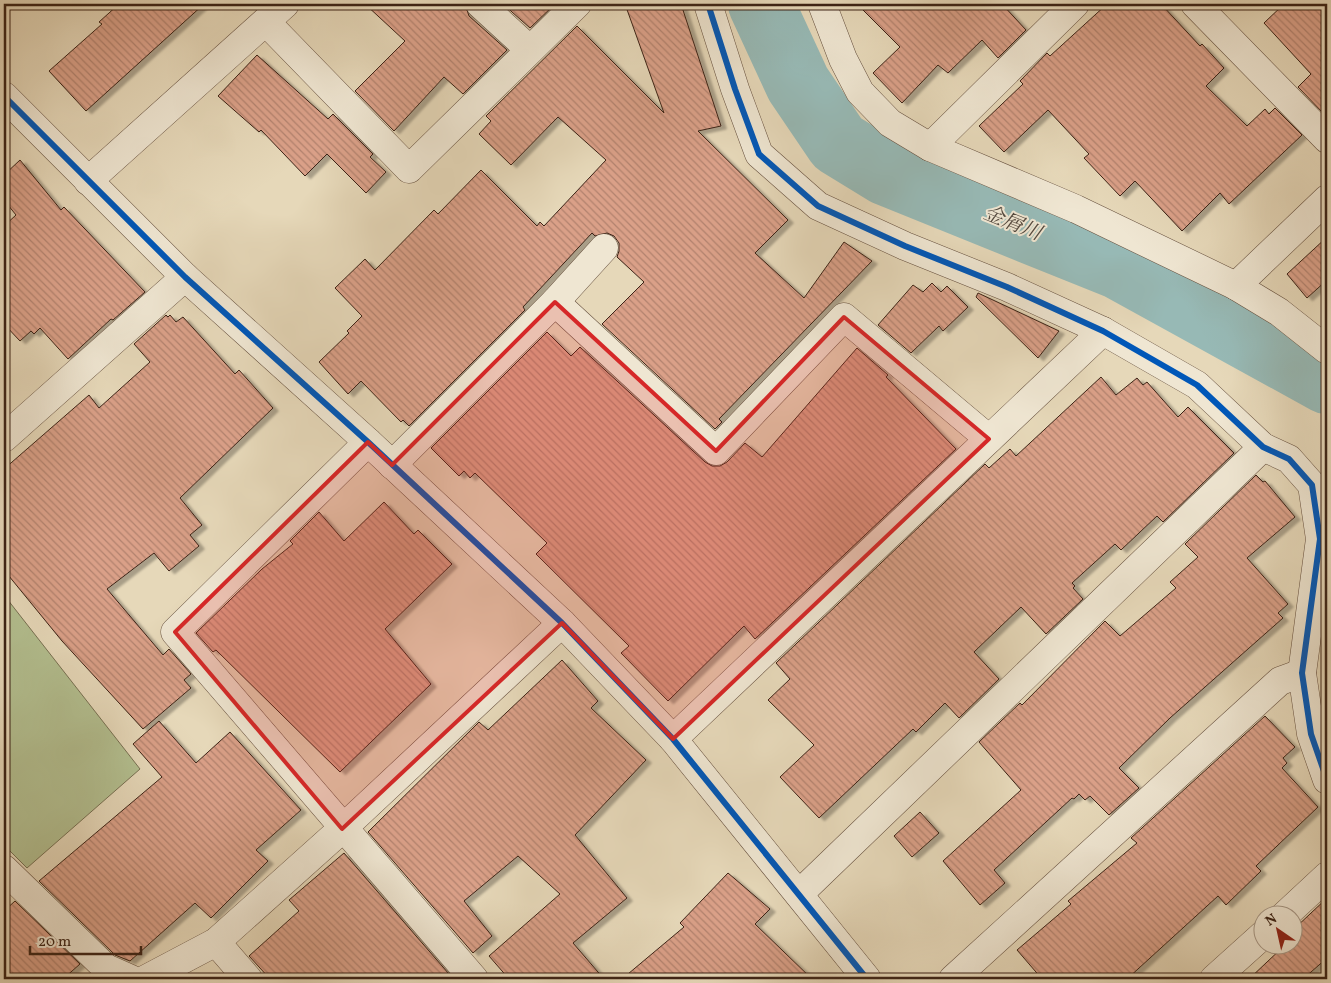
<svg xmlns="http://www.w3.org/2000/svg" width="1331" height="983" font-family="Vollkorn,'Noto Serif JP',serif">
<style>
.green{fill:#b3bf90;stroke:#787153}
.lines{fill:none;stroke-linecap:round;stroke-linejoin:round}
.river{stroke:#97b9b5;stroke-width:66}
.building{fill:url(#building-back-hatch);stroke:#3c2316;filter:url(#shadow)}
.minor-casing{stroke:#66503f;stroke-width:29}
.minor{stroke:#efe6d2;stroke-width:28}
.cycleway-casing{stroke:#efe6d2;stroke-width:9}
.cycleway{stroke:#0057b8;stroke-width:6}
.marked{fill:#d62828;fill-opacity:0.2;stroke:#d62828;stroke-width:4;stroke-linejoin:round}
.labels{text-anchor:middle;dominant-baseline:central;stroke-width:4;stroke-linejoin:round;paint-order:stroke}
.water-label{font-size:20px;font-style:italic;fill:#53483e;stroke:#efe6d2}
</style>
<defs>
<pattern id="building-back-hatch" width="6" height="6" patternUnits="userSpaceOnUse" patternTransform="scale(1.25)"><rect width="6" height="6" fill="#daa088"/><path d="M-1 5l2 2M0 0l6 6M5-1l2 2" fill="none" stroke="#b2826e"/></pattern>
<filter id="shadow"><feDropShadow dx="5.5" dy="3" stdDeviation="1" flood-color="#0004"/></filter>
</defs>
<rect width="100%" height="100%" fill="#e6d8b9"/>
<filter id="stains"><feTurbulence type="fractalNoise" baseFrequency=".004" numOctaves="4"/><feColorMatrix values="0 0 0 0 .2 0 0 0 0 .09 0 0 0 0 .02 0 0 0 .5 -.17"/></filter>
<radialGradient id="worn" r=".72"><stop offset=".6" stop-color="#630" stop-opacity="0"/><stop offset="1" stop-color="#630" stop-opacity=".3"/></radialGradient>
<path class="green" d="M4,595L140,769L27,868L4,845Z"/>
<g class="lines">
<path class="river" d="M761,4L798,84L838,143L887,173L1120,267L1327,381"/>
</g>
<g class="building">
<path d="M119,4H204L86,111L49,71L102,24L99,22Z"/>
<path d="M365,4H465L469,16L507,50L463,94L444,77L394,131L355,91L405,41Z"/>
<path d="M503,4H555L530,28Z"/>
<path d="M625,4H681L721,126L698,131L788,220L755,253L804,298L844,242L872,261L719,419L722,422L715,429L602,324L644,282L617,257L619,251V243L614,236L607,233L595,236L592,233L523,307L525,310L409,426L403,420L401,422L361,381L348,394L319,362L349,333L347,331L362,316L335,288L365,259L375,270L434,210L438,214L481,170L537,226L540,222L544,226L606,160L558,117L511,165L479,134L491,121L486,116L577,26L664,113Z"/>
<path d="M857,4H1002L1026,30L998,58L982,40L948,73L938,65L902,103L873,73L900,47Z"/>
<path d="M1107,4H1161L1200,46L1202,44L1224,68L1206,86L1247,126L1265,109L1269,114L1275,108L1302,135L1229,204L1220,193L1182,231L1135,181L1120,196L1084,158L1089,154L1048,110L1004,152L979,126L1023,84L1020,81L1047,53L1050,56Z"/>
<path d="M1284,4H1327V111L1324,114L1298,87L1311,74L1264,23Z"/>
<path d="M257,55L328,119L333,114L373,154L370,157L386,172L366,193L327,154L305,176L261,130L259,132L218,96Z"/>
<path d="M20,160L61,210L64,207L145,292L113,320L111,319L68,359L40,328L34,334L31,331L20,341L4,324V226L16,215L4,200V175Z"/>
<path d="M1327,237V280L1307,298L1287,274Z"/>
<path d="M932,283L941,292L947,286L968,307L943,331L939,326L911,353L878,325L913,285L923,292Z"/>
<path d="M978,293L1059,331L1038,358L976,297Z"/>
<path d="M166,315L168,317L170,315L176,322L183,317L235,374L239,370L273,408L180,498L202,525L190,535L199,546L169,571L154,553L107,589L163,655L169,649L191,674L184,680L191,688L143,729L62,641L4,570V469L89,395L99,408L150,362L134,344Z"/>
<path d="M547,332L571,356L580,347L705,462L712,466H720L727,462L745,443L762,457L857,348L888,375L886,377L956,449L755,639L744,626L668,701L621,653L629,646L536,554L547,543L475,473L470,478L464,471L459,476L431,448Z"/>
<path d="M1101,377L1116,395L1137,378L1143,385L1147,382L1178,417L1188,407L1234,453L1163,522L1157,516L1121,550L1115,544L1072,583L1075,586L1073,588L1083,599L1046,634L1021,607L974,652L999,679L959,718L945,703L916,732L913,729L819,818L780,777L814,745L768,700L790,679L776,663L985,464L989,468L1010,449L1016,456Z"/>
<path d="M1256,475L1263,482L1265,481L1295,517L1247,558L1288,604L1278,613L1283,618L1170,718L1119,768L1139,788L1109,815L1090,796L1085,800L1079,794L1074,799L1072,798L994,870L1005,883L980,905L943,861L1021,790L979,742L1020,703L1022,705L1105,621L1120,636L1176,588L1170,582L1198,557L1185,544Z"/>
<path d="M384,502L414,534L418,530L452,564L385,629L431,684L340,772L216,650L213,652L196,633L262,569L293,544L290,541L319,512L344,541Z"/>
<path d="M562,660L598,701L591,708L646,760L575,835L627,898L573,943L604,979H509L489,956L560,894L518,856L464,901L492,936L473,953L368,832L479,722L488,730Z"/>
<path d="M1265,716L1295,747L1283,758L1287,763L1282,768L1318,807L1256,866L1261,871L1226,905L1218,896L1127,979H1042L1017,950L1071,904L1068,901L1137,843L1131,838Z"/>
<path d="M159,721L196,763L230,732L301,810L256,850L268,861L211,918L195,903L130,961L115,955L39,881L162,777L133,744Z"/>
<path d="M920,812L939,833L912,857L894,836Z"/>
<path d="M344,853L449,974L443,979H270L249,956L299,911L289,900Z"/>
<path d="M728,873L770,909L755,924L812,979H622L684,927L680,923Z"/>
<path d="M1327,898V958L1303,979H1249L1284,946H1294V929Z"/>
<path d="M15,901L80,964L63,979H4V911Z"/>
</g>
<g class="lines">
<g class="minor-casing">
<g id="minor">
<path d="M480,4L529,49"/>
<path d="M708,4L735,89L759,154L818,206L905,246L1007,287L1103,331L1197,385L1263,447L1289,459L1312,485L1320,539L1302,673L1311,734L1327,780"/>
<path d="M822,4L843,59L860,92L890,123L930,147L1076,209L1236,286L1279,312L1327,350"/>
<path d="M1195,4L1327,139"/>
<path d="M266,22L409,169L577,4"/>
<path d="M4,96L185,277L368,442L562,623L673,739L867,979"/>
<path d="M930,147L1075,4"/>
<path d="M88,181L285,4"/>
<path d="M1236,286L1327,199"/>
<path d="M555,302L716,451L844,317L989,439"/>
<path d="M4,438L185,277"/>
<path d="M368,442L175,632L474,979"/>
<path d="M392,465L555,302L604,248"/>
<path d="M673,739L1103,331"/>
<path d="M4,869L106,968L131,979"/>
<path d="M799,894L1263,447"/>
<path d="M1284,916L1327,876"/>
<path d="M216,942L248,979"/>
<path d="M146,979L216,942L342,829L562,623"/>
<path d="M953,979L1280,681L1302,673"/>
<path d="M1214,979L1264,934"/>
</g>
</g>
<use href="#minor" class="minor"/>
<g class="cycleway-casing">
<g id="cycleway">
<path d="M708,4L735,89L759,154L818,206L905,246L1007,287L1103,331L1197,385L1263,447L1289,459L1312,485L1320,539L1302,673L1311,734L1327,780"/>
<path d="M4,96L185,277L368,442L562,623L673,739L867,979"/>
</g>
</g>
<use href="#cycleway" class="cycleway"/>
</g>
<path class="marked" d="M555,302L716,451L844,317L989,439L673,739L562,623L342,829L175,632L368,442L392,465Z"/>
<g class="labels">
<g class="water-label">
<text transform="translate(1012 224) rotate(22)">金屑川</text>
</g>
</g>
<rect width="1331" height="983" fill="none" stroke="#e6d8b9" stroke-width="20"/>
<rect x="5" y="5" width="1321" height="973" fill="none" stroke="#3c2316" stroke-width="2.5"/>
<rect x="10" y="10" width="1311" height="963" fill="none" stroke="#3c2316"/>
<g transform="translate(1278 930) rotate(326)"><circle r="24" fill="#efe6d2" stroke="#a79887"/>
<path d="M0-4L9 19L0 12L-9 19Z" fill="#8f2418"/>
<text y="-8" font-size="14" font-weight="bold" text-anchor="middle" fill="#3c2316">N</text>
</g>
<path d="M30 946v8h111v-8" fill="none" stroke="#3c2316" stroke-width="2.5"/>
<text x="38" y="946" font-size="15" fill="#3c2316" stroke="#efe6d2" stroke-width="4" paint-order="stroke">20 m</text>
<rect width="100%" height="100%" filter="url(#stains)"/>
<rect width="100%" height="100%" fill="url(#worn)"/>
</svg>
